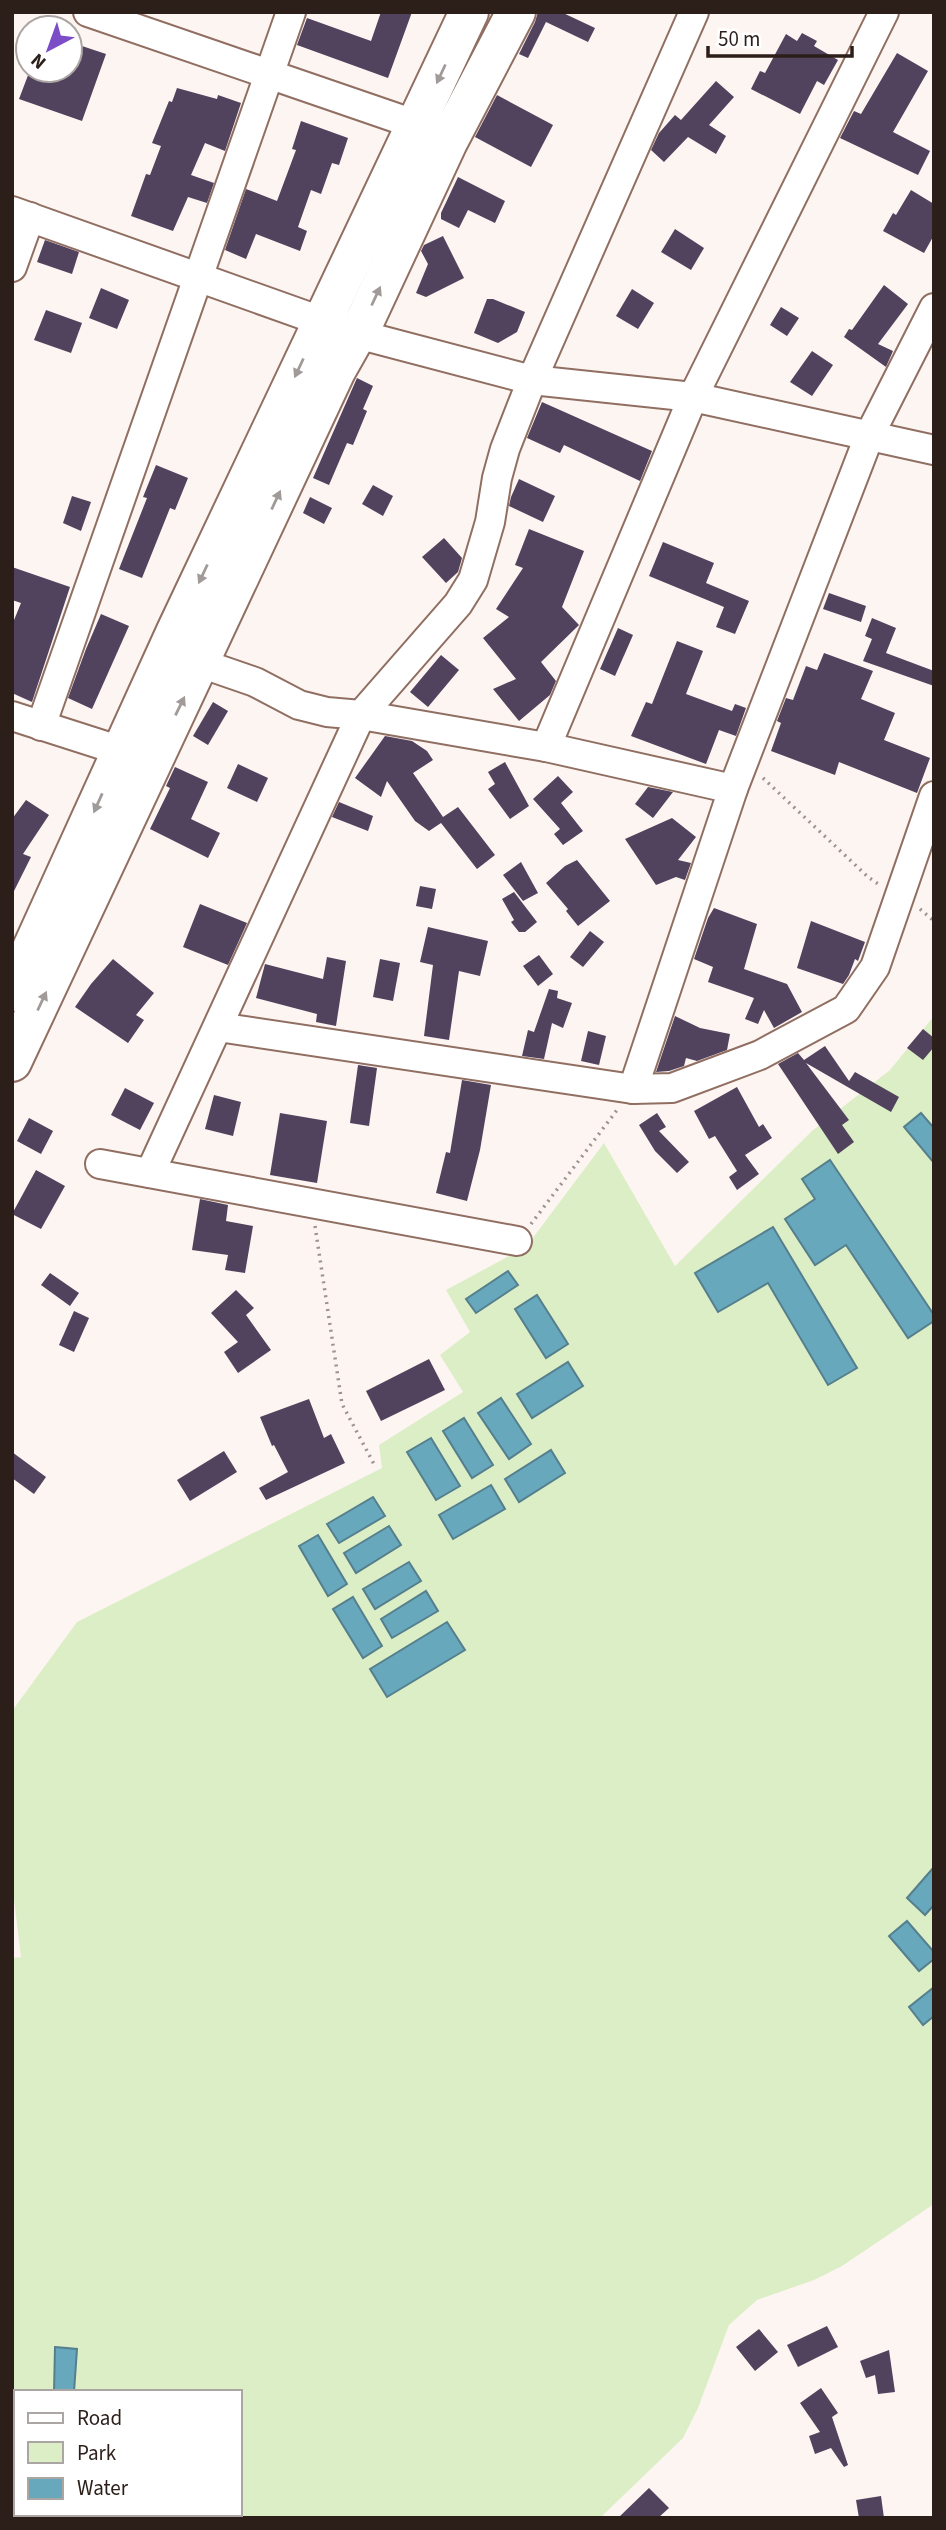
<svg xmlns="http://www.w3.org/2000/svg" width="946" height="2530" font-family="'Source Sans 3',sans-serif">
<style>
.green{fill:#dceec6;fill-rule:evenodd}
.water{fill:#67a8bd;stroke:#557f8c;stroke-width:2}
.building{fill:#51425d}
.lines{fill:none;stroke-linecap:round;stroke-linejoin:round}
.minor-casing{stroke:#906f62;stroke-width:32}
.highway-casing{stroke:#906f62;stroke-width:42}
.path{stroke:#9d928e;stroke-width:3.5;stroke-dasharray:2 5;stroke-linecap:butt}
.minor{stroke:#fff;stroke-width:28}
.highway{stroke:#fff;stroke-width:38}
.oneway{fill:#a09a98}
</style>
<rect width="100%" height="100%" fill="#fdf5f2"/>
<path class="green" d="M934,1016V2204L842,2266L814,2280L757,2300L729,2325L698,2408L683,2438L600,2518H12V1958L21,1957L12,1883V1711L77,1622L382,1468L379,1445L463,1392L440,1355L470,1332L446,1290L526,1247L604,1143L675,1266L812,1131L890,1070ZM16,2392H240V2514H16Z"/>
<g class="water">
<path d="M921,1113L934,1128V1163L904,1127Z"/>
<path d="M830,1160L934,1315V1321L908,1338L846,1245L815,1265L785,1219L815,1199L802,1179Z"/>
<path d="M773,1227L857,1368L828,1385L768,1283L718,1312L695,1273Z"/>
<path d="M508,1271L518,1285L476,1313L466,1299Z"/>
<path d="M537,1295L568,1344L546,1358L515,1309Z"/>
<path d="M568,1362L583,1386L532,1418L517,1394Z"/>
<path d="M501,1398L531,1444L509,1459L478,1413Z"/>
<path d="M464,1418L493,1465L472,1478L443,1431Z"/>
<path d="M431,1438L460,1486L436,1500L407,1452Z"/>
<path d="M551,1450L565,1473L519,1502L505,1479Z"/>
<path d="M491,1485L505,1509L453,1539L439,1515Z"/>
<path d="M373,1497L385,1516L339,1543L327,1524Z"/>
<path d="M389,1526L401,1545L356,1573L344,1553Z"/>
<path d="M318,1535L347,1584L328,1596L299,1546Z"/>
<path d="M409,1562L421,1581L375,1609L363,1589Z"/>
<path d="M426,1591L438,1611L392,1638L381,1619Z"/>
<path d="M353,1597L382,1646L363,1658L333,1609Z"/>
<path d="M447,1622L465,1650L387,1697L370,1669Z"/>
<path d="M934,1867V1905L925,1915L907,1898Z"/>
<path d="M907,1921L934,1952V1959L919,1971L889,1936Z"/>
<path d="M934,1987V2016L923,2025L909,2007Z"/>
<path d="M55,2347L77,2349L74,2392H54Z"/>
</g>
<g class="building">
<path d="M381,12H412L388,78L297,45L307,18L371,41Z"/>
<path d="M538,12H561L595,28L588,42L546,22L528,58L519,54L535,22Z"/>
<path d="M802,33L817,41L814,46L838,60L824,85L817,81L800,114L751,89L760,71L765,73L786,34L797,41Z"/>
<path d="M70,44L78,47L79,45L106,54L82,121L19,99L30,70H70Z"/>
<path d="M897,53L928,71L893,132L930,151L918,175L840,138L854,111L861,114Z"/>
<path d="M716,81L734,97L709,125L726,136L716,154L688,137L664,162L651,150L659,133L675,115L681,120Z"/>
<path d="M177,88L217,99L218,95L241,103L225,151L205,143L191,175L214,183L207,203L188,197L173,231L131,216L146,174L150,175L161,146L152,143L169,101L172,102Z"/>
<path d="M497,95L553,125L531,167L475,137Z"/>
<path d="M301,121L348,138L339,165L332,163L321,194L311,190L298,227L307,231L300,251L256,234L246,259L225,250L246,189L277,201L296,150L292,149Z"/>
<path d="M458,177L505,201L495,223L468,210L459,228L441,219V213Z"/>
<path d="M911,190L934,204V235L924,253L883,231L893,213L896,215Z"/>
<path d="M675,229L704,248L691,270L661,252Z"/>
<path d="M443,236L464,278L426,297L416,293L428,264L421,251L424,245Z"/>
<path d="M45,240L79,252L72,274L37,262Z"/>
<path d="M884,285L908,304L878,344L893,351L886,367L844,337L849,329L852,330Z"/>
<path d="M101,288L129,300L117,329L89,318Z"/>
<path d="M632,289L654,303L638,329L616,316Z"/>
<path d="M487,299H493L525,312L517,332L498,343L474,333Z"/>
<path d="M781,307L799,318L787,336L770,325Z"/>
<path d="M46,310L82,323L71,353L34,340Z"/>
<path d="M812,351L833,365L812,396L790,382Z"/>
<path d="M357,378L373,386L363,409L367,411L353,445L347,443L329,485L313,478Z"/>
<path d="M542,402L652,451L640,481L564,445L560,453L527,438Z"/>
<path d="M156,465L188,478L175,510L170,508L142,578L119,569L147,498L143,497Z"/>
<path d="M519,479L555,496L543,522L509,506L511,497Z"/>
<path d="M373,485L393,496L383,516L362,504Z"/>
<path d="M72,496L91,502L81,531L63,523Z"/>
<path d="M310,497L332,508L324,524L303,513Z"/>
<path d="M529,529L584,551L562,607L579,625L541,662L556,681L550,695L519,721L493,689L516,679L483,638L509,617L496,609L523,568L515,565Z"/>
<path d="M444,538L462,558L458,572L446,583L422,557Z"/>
<path d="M663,542L714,563L706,583L749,601L735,634L716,627L724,607L649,576Z"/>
<path d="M12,567L70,587L32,702L12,693V625L21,603L12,600Z"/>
<path d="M829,593L866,606L861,622L823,609Z"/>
<path d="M101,614L129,626L92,709L68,698L86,649Z"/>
<path d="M872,618L896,628L886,653L934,671V686L863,661L872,639L865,636Z"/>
<path d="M618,628L633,635L615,676L600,669Z"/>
<path d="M677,641L703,651L686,694L732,711L735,704L746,708L736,736L719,730L706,764L631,736L646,702L652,704Z"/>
<path d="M824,653L873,671L861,699L895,713L884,740L930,758L917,793L839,762L835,775L771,751L781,723L777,721L786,698L793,700L806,666L817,670Z"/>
<path d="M441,655L459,670L428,707L410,692Z"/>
<path d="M213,702L228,711L208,745L193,736Z"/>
<path d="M385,736L412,741L427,751L433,760L413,773L443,817L458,807L495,855L477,869L441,823L429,831L415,821L387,781L381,797L355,778Z"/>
<path d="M505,762L529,806L510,819L488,789L495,784L488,772Z"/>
<path d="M238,764L268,778L257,802L227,788Z"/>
<path d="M175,767L208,782L191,819L220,833L208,858L150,829L170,788L166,786Z"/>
<path d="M558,776L573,792L561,803L583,831L563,845L554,834L560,829L533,799Z"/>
<path d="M648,787L673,792L653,818L635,804Z"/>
<path d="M26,800L49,815L23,854L31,857L12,895V819Z"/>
<path d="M339,802L373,816L368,831L332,817Z"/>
<path d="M672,818L696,837L678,860L691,863L685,880L676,877L656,885L625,839Z"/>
<path d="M577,860L610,901L578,926L566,911L568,909L546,883L565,866Z"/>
<path d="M521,862L538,893L523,901L503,875Z"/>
<path d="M420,886L436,889L432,909L416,906Z"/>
<path d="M514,892L537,922L525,932H519L511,922L514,920L502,899Z"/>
<path d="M200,904L247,923L228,965L183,947Z"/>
<path d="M714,908L757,924L744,969L787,984L802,1012L774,1028L764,1010L758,1024L745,1019L754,998L708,982L713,967L694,959L708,918Z"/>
<path d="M811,921L865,942L858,961L855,959L849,975L843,984L797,968Z"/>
<path d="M428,927L488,941L480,976L459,971L449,1040L424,1036L433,965L420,962Z"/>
<path d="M590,931L604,942L583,967L570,957Z"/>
<path d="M539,955L553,974L538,986L523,966Z"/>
<path d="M327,957L346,961L336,1026L316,1022L317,1014L256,998L265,964L323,979Z"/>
<path d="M113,959L154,993L136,1015L144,1020L128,1043L75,1007L91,984Z"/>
<path d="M380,959L400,963L393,1001L373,997Z"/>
<path d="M549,989L558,991L557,998L572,1003L563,1028L552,1023L544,1059L522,1056L528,1030L534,1032Z"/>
<path d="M675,1016L700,1028L730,1034L727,1050L697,1061L686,1058L684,1066L669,1071L656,1072Z"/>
<path d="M923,1029L934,1038V1047L923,1060L907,1048Z"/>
<path d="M588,1031L606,1036L599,1065L581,1061Z"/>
<path d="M825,1046L849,1081L855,1072L899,1097L891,1112L806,1063L849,1120L842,1125L854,1142L838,1154L778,1064L798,1053L804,1060Z"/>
<path d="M358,1065L377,1068L369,1126L350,1123Z"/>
<path d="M462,1080L491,1085L480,1150L467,1201L436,1193L446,1152L450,1153Z"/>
<path d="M737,1087L759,1127L763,1124L772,1138L745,1155L759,1174L737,1190L729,1177L737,1171L715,1136L709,1139L694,1111Z"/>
<path d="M125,1088L154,1103L140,1130L111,1115Z"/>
<path d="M214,1095L241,1102L233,1136L205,1129Z"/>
<path d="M280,1113L327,1121L317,1183L270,1175Z"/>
<path d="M657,1113L666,1127L659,1131L689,1162L677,1173L655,1151L639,1125Z"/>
<path d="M29,1118L53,1131L41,1154L17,1141Z"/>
<path d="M36,1170L65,1186L41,1229L12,1214Z"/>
<path d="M200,1199L228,1205L226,1221L253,1226L245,1273L225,1270L228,1255L192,1250Z"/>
<path d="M50,1273L79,1293L70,1306L41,1285Z"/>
<path d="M236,1290L254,1308L246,1315L271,1350L238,1373L224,1352L238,1342L211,1313Z"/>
<path d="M74,1311L89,1318L74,1352L59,1345Z"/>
<path d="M429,1359L445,1390L381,1421L366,1391Z"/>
<path d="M309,1399L324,1438L331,1434L345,1463L266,1500L259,1488L288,1472L274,1445L272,1446L260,1417Z"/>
<path d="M224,1451L237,1472L190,1501L177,1480Z"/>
<path d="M12,1452L46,1477L34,1494L12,1478Z"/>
<path d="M827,2326L838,2347L798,2367L787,2345Z"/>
<path d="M759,2329L778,2352L755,2371L736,2347Z"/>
<path d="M889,2350L895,2392L878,2394L875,2375L866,2378L860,2361Z"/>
<path d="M821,2388L838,2413L832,2417L848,2465L844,2467L831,2448L815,2454L809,2436L820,2432L800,2403Z"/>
<path d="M649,2488L669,2508L658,2518H618Z"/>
<path d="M881,2496L884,2518H859L856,2500Z"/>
</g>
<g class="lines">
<g class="minor-casing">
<g id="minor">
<path d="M88,12L417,125"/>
<path d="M12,211L321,321"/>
<path d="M12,267L30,217"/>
<path d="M357,334L532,380L693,397L934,450"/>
<path d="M200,663L255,682L299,705L327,712L361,715L546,747L733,789"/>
<path d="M12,716L137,756"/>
<path d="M41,726L291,12"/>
<path d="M546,747L693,397L884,12"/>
<path d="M218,1027L633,1089L672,1088L760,1055L846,1009L875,967L934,796"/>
<path d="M633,1089L733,789L870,434L934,308"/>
<path d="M100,1164L517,1241"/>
<path d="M150,1173L361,715L458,604L473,580L490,522L497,478L505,449L532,380L694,12"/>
</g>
</g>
<g class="highway-casing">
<g id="highway">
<path d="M12,992L176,631L469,12"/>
<path d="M12,1062L336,371L366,318L448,142L516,12"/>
</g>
</g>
<g class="path">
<path d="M763,778L868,877L881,886"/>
<path d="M920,909L934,921"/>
<path d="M531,1224L617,1110"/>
<path d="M315,1226L342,1404L375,1466"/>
</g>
<use href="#minor" class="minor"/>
<use href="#highway" class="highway"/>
</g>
<defs><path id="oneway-solid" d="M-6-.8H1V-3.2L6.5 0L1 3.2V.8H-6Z" transform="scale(1.75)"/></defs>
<g class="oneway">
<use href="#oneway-solid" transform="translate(441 74) rotate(115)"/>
<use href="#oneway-solid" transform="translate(376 296) rotate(-65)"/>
<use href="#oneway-solid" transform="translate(299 368) rotate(115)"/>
<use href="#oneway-solid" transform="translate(276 500) rotate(-65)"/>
<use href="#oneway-solid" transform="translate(203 574) rotate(115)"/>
<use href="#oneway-solid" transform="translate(180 706) rotate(-64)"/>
<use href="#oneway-solid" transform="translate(98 803) rotate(114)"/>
<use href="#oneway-solid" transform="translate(42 1001) rotate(-65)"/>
</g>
<rect width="946" height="2530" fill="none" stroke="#2c1e19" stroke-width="28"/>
<rect x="14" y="2390" width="228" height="126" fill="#ffffff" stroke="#aba5a3" stroke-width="2"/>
<rect x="28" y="2413" width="35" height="10" fill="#ffffff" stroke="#aba5a3" stroke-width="2"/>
<text x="77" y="2425" font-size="21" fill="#2c1e19">Road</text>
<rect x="28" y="2442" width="35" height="21" fill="#dceec6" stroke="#aba5a3" stroke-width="2"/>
<text x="77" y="2460" font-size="21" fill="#2c1e19">Park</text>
<rect x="28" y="2478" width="35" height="21" fill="#67a8bd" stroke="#aba5a3" stroke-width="2"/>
<text x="77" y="2495" font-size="21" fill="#2c1e19">Water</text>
<g transform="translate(49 49) rotate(221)"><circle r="33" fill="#ffffff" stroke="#aba5a3" stroke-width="2"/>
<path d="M0-5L12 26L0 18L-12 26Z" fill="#7b4ec7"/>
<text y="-10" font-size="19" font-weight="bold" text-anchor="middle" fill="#2c1e19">N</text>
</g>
<path d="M708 46v10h144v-10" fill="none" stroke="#2c1e19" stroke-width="3.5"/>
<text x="718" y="46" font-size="21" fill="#2c1e19" stroke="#ffffff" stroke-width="5" paint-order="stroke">50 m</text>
</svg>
